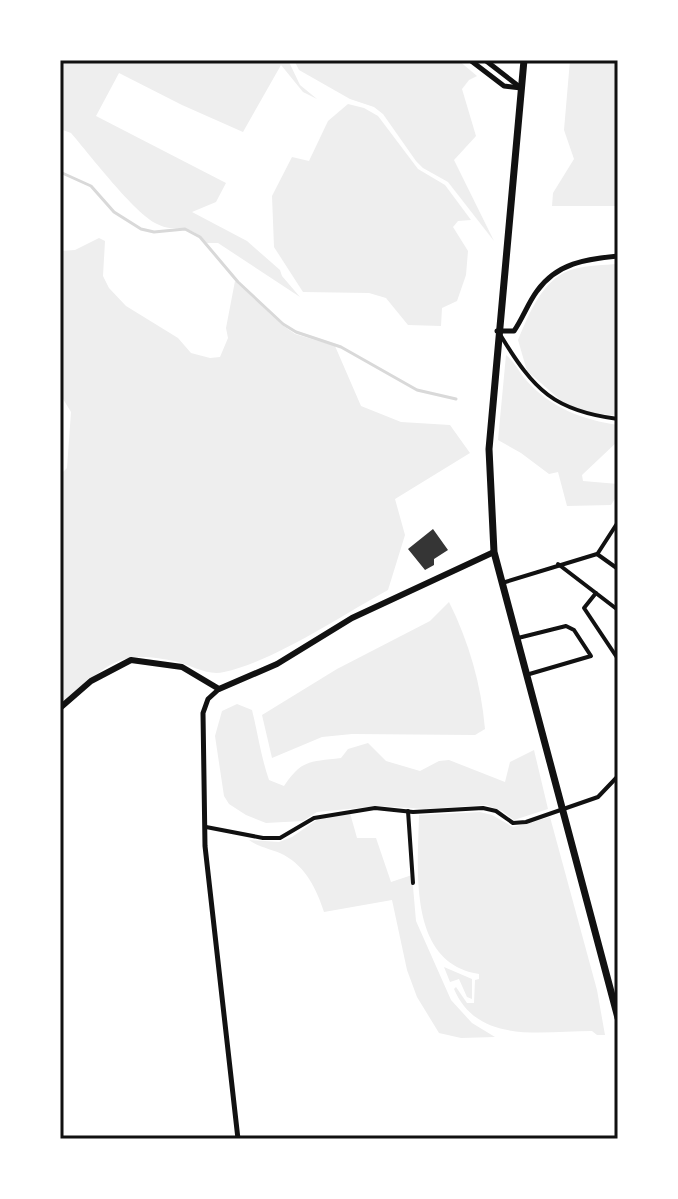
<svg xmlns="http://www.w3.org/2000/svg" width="678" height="1199" font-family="'PT Sans Narrow',sans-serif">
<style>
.green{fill:#eee}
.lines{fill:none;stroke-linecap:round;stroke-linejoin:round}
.stream{stroke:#d9d9d9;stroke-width:3}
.building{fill:#353535}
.minor{stroke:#111;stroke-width:4}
.tertiary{stroke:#111;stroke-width:5}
.secondary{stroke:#111;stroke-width:6}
.primary{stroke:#111;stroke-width:7}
.neatline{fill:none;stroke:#111;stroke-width:3}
</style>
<rect width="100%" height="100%" fill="#fff"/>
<g class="green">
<path d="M60,60L289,62L300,85L317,99L303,92L281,65L243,132L182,105L119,73L96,116L226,183L216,202L192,212L247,241L280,270L282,276L300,297L218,243H207C186,220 176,234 157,224C134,213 90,155 71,133L60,129Z"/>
<path d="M294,60H458L477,76L469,80L462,89L476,136L454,160L494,241L448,182L423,168L416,161L383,114L374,107L350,99L299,70Z"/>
<path d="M570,60H618V206H552L553,193L574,159L564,130Z"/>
<path d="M348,104L364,108L378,116L418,169L445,185L471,220L458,221L453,227L468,251L466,275L457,301L442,308L441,326L408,325L386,298L369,293L303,292L274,247L272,196L292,157L309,161L328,121Z"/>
<path d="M99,238L105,241L103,276L109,288L126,306L178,338L191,353L210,358L220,357L228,338L226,328L235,281L282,325L295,334L335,346L361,406L401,422L450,425L470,453L395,499L405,535L388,590C342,615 273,662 224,672C208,676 193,666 178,662C111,646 106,670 60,705V475L67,468L71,412L60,394V251L75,250Z"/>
<path d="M618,264V416L585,412L564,403L527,371L518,340C529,314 543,277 574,269C588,265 604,265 618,264Z"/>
<path d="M506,355C515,362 519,372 526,380C550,408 584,420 618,425V441L582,475L583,481L618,484V494L611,505L567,506L558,472L549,474L521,453L498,440Z"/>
<path d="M449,602C469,642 481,684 485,729L475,735L352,734L322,737L272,758L262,715L337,669L430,621Z"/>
<path d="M237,704L252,710C258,734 261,757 269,780L284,786C302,759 310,762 341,758L348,749L368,743L386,761L420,771L439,761L449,760L505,782L510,762L534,750L548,809L514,820L502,811L486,805L425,809L379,806L317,812L303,821L266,823L246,815L229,804L224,796L215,736L222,711Z"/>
<path d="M480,812L492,815L513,827L550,817L597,990L605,1035H597L592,1031C542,1031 478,1045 454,989L456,987L467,1003H474L475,980L479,979V974C407,963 418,868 419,815Z"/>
<path d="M350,813L357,838H376L391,882L412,875L416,921L451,1000L472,1023L495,1037L461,1038L439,1033L417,997L407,970L392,900L324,912C317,890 306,867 284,855C273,849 259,848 249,840L279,842L292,837L318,819Z"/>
<path d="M444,967L472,979V999L467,997L459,979L450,982Z"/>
</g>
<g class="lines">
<path class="stream" d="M60,172L91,186L114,212L141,229L154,232L185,229L200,237L238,282L283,324L296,332L341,347L417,390L456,399"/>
</g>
<path class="building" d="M433,529L448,550L434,559V565L425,570L408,549Z"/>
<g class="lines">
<g class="minor">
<path d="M501,336C534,390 554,411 618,419"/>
<path d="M598,553L618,522"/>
<path d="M558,564L618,610"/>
<path d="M502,583L597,554L618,569"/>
<path d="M596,593L584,608L618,659"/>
<path d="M518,638L566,626L574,630L591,656L526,675"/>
<path d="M408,811L413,883"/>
<path d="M206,827L263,838H280L314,818L375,808L413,812L483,808L496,811L513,823L526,822L598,797L618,776"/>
</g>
<g class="tertiary">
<path d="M470,60L504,86L521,88"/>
<path d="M485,60L521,88"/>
<path d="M497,331H514C523,318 528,303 537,291C557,263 586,259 618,256"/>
<path d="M219,689L208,699L203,713L205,846L238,1139"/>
</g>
<path class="secondary" d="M60,708L91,681L131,660L182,667L219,689L277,664L352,618L494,552"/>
<path class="primary" d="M524,60L489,449L494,552L618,1018"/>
</g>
<rect width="678" height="1199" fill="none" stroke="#ffffff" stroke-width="124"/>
<rect x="62" y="62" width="554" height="1075" class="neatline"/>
</svg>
